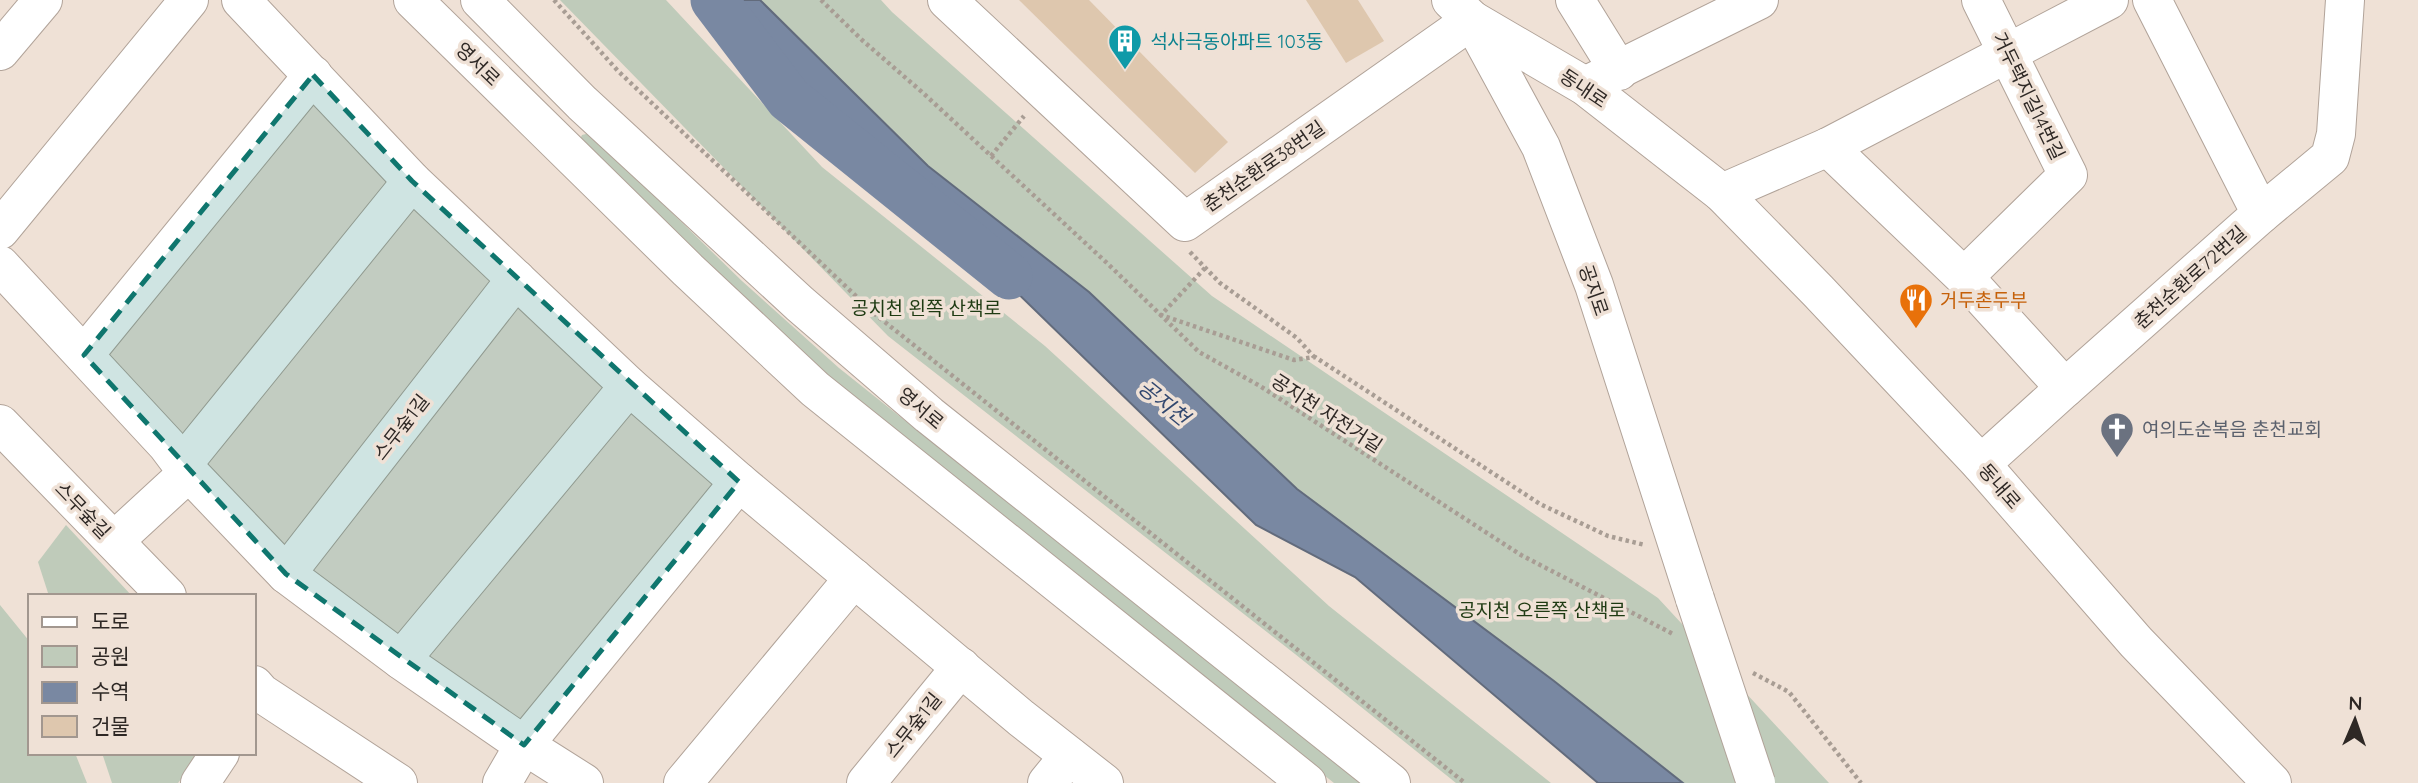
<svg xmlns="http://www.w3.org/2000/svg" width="2418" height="783" font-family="Quicksand,'Noto Sans KR',sans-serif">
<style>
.green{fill:#bfcbba}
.water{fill:#7988a2;stroke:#626b7c;stroke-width:2}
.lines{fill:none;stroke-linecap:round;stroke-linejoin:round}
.river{stroke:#7988a2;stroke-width:47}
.building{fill:#dec7ae}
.minor-casing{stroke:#b1a399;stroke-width:40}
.path{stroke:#a89d94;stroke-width:4.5;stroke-dasharray:3.5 3.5;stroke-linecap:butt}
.minor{stroke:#fff;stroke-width:38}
.minor-bridge-casing{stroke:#b1a399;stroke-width:40;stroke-linecap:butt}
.minor-bridge{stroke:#fff;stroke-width:38}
.marked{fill:#0f766e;fill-opacity:0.2;stroke:#0f766e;stroke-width:5;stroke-dasharray:14 9;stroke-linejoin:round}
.labels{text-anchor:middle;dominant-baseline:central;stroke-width:7;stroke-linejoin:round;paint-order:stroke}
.culture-label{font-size:19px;fill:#0d838f;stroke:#efe1d6;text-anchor:start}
.street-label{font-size:19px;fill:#2e2825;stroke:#efe1d6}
.food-label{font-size:19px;fill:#c56008;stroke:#efe1d6;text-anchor:start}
.park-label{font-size:19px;fill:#1e3a12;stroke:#efe1d6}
.worship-label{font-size:19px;fill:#5b616d;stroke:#efe1d6;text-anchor:start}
.water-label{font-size:21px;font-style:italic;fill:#31476f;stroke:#efe1d6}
</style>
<rect width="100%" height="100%" fill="#efe1d6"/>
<g class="green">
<path d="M560,0H666L822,167L1045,346L1329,606L1551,783H1456L1295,654L888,336Z"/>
<path d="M760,0H881L892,12L1212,296L1658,598L1829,783H1678L1170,406Z"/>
<path d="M590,133L742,281L839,368L1360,783H1334L827,378L579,141L582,135Z"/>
<path d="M66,525L132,596H49L38,562Z"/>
<path d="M0,605L30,642V753H75L87,783H0Z"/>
<path d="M102,753H201L178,783H112Z"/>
</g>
<path class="water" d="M716,0H760L928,166L1089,292L1297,489L1554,681L1683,783H1598L1355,577L1256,525Z"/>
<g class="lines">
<path class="river" d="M714,0L789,99L1009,276"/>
</g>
<g class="building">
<path d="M1019,0H1089L1228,142L1195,173Z"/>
<path d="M1306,0H1358L1384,41L1346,63Z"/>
</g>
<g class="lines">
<g class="minor-casing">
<g id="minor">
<path d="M241,0L412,181L629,386L739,482L1021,718L1104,783"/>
<path d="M413,0L688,270L815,389L1307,783"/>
<path d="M480,0L582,103L800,304L929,415L1391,783"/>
<path d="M947,0L1185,222L1472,20L1585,86L1722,193L1818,291L1981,464L2136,642L2272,783"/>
<path d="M1451,0L1472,20L1541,147L1594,285L1695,599"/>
<path d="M1575,0L1619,71"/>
<path d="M0,51L43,0"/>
<path d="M1585,86L1759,0"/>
<path d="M1828,147L1964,277L2065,388L1981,464"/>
<path d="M1722,193L1828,147L2109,0"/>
<path d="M2261,214L2330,157L2336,134L2345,0"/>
<path d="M0,230L189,0"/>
<path d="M0,265L167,445L182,465L286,574L401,660L524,745L584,783"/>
<path d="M1964,277L2068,175L1981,0"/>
<path d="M84,355L313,75"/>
<path d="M2065,388L2261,214L2152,0"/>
<path d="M0,424L167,596"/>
<path d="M182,465L412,181"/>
<path d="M114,541L189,472"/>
<path d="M286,574L516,279"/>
<path d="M401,660L629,386"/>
<path d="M254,685L261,693L398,783"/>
<path d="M200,783L220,753"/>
<path d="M502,783L524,745L739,482"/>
<path d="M683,783L854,578"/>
<path d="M866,783L961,667"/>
<path d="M1047,783L1069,756"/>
</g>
</g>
<g class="path">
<path d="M554,0L618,71L876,315L1465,783"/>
<path d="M821,0L862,40L922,92L1108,264L1199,352L1260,386L1521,555L1673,634"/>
<path d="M991,156L1024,116"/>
<path d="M1190,252L1220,283L1297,338L1314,357"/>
<path d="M1205,268L1161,315L1294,360L1315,357L1540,504L1608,536L1645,545"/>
<path d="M1753,673L1789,692L1861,783"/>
</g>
<use href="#minor" class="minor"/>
<g class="minor-bridge-casing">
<path id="minor-bridge" d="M1695,599L1756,783"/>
</g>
<use href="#minor-bridge" class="minor-bridge"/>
</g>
<path class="marked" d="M313,75L412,181L739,482L524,745L286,574L84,355Z"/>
<defs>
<g id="building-pin" transform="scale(1.75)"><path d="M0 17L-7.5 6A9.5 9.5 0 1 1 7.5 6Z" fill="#0f9aa8" stroke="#efe1d6"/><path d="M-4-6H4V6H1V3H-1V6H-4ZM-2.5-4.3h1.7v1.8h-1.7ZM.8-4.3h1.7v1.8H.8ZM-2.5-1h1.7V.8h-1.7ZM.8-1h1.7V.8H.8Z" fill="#fff"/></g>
<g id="restaurant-pin" transform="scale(1.75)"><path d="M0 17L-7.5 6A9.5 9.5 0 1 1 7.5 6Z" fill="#e8710a" stroke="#efe1d6"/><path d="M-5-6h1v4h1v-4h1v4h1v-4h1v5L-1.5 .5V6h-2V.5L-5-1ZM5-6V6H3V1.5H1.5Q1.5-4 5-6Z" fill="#fff"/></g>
<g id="church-pin" transform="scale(1.75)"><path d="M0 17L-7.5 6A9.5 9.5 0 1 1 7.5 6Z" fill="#6b7280" stroke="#efe1d6"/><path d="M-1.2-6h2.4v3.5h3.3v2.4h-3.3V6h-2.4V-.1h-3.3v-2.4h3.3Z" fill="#fff"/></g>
</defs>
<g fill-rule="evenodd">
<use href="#building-pin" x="1125" y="41"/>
<use href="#restaurant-pin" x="1916" y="300"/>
<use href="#church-pin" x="2117" y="429"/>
</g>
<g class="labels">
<g class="culture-label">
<text x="1150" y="41">석사극동아파트 103동</text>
</g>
<g class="street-label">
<text transform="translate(478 64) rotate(44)">영서로</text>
<text transform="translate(1584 88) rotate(34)">동내로</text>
<text transform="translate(2029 96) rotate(64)">거두택지길14번길</text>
<text transform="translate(1264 166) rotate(-35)">춘천순환로38번길</text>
<text transform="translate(2190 277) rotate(-42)">춘천순환로72번길</text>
<text transform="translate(1594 290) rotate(71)">공지로</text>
<text transform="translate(921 408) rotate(40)">영서로</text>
<text transform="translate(1327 413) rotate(33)">공지천 자전거길</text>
<text transform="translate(401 427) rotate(-52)">스무숲1길</text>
<text transform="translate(2000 486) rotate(49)">동내로</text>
<text transform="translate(83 510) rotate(46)">스무숲길</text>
<text transform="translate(913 725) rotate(-51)">스무숲1길</text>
</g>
<g class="food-label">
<text x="1940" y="300">거두촌두부</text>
</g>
<g class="park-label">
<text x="926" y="308">공치천 왼쪽 산책로</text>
<text x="1542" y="610">공지천 오른쪽 산책로</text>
</g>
<g class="worship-label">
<text x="2142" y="429">여의도순복음 춘천교회</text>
</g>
<g class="water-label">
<text transform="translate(1164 402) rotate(39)">공지천</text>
</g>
</g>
<rect x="28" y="594" width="228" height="161" fill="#efe1d6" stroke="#a2978f" stroke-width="2"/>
<rect x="42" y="617" width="35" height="10" fill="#ffffff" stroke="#a2978f" stroke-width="2"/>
<text x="91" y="629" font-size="21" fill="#2e2825">도로</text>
<rect x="42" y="646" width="35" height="21" fill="#bfcbba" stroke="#a2978f" stroke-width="2"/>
<text x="91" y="664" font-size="21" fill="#2e2825">공원</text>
<rect x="42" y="682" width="35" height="21" fill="#7988a2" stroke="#a2978f" stroke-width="2"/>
<text x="91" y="699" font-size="21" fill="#2e2825">수역</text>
<rect x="42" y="716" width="35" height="21" fill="#dec7ae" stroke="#a2978f" stroke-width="2"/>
<text x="91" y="734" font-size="21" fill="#2e2825">건물</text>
<g transform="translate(2355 720) rotate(2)" stroke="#efe1d6" stroke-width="5" paint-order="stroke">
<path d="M0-5L12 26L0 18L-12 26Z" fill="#2e2825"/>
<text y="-10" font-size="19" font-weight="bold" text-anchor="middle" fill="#2e2825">N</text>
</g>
</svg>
